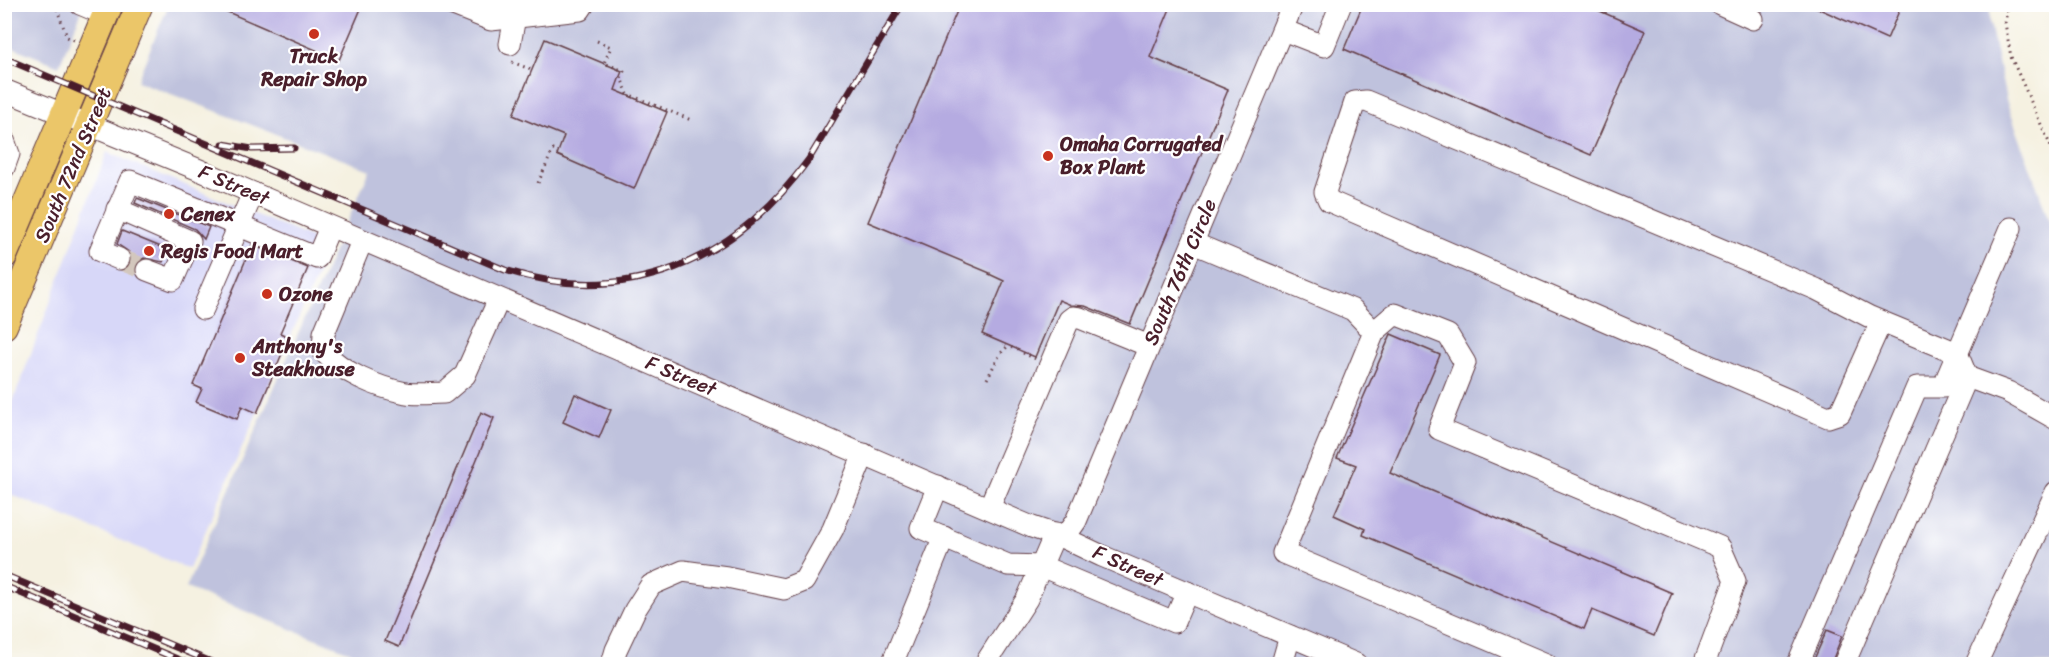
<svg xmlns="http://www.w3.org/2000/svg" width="2061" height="669" font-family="Sriracha,sans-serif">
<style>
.built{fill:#d7d7f8}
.industrial{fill:#bfc2dd}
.building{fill:#b5abe1}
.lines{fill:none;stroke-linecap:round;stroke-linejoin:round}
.minor-tunnel{stroke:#d3c7bd;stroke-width:21;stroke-dasharray:21 10;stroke-linecap:butt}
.minor-casing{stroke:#643e46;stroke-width:23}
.major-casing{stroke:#643e46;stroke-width:28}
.path{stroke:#643e46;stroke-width:3;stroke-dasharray:1.5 4.5;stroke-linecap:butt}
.minor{stroke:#fff;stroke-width:21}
.major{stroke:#ebc669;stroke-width:26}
.rail-casing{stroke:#4a1f2b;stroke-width:7}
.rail{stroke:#fff;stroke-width:4.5;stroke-dasharray:14;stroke-linecap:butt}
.poi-dot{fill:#c8321e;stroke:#fff;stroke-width:2}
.labels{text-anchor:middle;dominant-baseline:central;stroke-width:4.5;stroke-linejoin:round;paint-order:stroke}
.poi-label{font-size:20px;font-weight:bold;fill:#4a1f2b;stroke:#fff;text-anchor:start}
.street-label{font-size:20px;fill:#4a1f2b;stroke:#fff}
</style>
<rect width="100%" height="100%" fill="#fff"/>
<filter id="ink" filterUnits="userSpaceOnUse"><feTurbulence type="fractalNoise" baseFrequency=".0167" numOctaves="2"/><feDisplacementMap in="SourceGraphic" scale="12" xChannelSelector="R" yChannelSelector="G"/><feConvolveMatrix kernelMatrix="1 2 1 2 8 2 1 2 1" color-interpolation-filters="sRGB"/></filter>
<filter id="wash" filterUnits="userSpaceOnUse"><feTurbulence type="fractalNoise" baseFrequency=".008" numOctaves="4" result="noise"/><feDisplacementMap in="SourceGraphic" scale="24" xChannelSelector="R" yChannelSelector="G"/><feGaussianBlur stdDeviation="1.35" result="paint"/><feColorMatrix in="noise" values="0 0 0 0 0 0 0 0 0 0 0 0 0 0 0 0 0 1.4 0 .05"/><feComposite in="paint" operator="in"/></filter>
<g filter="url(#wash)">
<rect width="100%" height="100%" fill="#f5f1e1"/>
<path class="built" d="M107,152L330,246L189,569L5,492L4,425Z"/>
<g class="industrial">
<path d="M169,4L1990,5V23L2006,100L2056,240V664H381L186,588L370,170L137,81Z"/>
<path d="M4,5H84L59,66L5,44Z"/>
</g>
<g id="blocks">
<g class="building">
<path d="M209,4H329L340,9L341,4H363L339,60Z"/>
<path d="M960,4H1172L1150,57L1228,90L1130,324L1085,306L1071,305L1059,300L1035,357L982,334L1004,281L989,274L990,273L868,222Z"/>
<path d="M1363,4H1584L1645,31L1591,155L1344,49Z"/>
<path d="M1808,4H1902L1887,39Z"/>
<path d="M545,39L622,71L615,90L667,112L634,189L557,155L564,136L513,115Z"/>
<path d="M137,198L209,227L204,239L195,229L135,203Z"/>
<path d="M122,231L168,250L163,262L144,258L139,261L134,271L128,268L132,258L129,252L117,244Z"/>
<path d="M252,245L308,268L280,333L289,337L257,413L242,406L237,419L196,402L202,389L193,385Z"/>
<path d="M1391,334L1440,355L1390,473L1672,593L1654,636L1592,610L1584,629L1363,535L1365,529L1334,515L1356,465L1337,458Z"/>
<path d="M575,394L611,410L599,438L563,422Z"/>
<path d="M481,412L494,418L399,647L385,641Z"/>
<path d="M1827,630L1842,636L1831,664H1812Z"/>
</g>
</g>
</g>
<g filter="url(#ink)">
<use href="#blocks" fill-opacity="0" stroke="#643e46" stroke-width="1.5"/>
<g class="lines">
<path class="minor-tunnel" d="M119,259L147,270"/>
<g class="minor-casing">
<g id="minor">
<path d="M80,4L106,15"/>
<path d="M451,4L491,20L580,10L584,4"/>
<path d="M1720,4L1753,19"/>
<path d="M1283,30L1324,46L1341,4"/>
<path d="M510,44L515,17"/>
<path d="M4,90L197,169L1032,527L1064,538L1102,556L1356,664"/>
<path d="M4,140L9,154L4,168"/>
<path d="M117,209L190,241L173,280L147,270"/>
<path d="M362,241L324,333L323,351C343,373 376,387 406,393C418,395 432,393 444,393L465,375L499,299"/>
<path d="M1193,243L1353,310L1374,332"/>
<path d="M119,259L100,251L130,181L317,258L330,227"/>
<path d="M203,309L253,193"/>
<path d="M1967,377L2008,392L2056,419"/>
<path d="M938,486L921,528L1008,565L1041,566L1174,622L1187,592"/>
<path d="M989,508L1069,320L1073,317L1080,318L1149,346"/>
<path d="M1064,538L1076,521L1293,4"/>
<path d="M612,664L616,650L635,610L651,585L683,571L727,577L784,589L804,581L833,529L864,454"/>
<path d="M892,664L944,537"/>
<path d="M985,664L1027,599L1055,534"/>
<path d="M1282,664L1290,636"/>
<path d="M1546,664L1283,553L1374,332L1395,314L1448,335L1465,363L1439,429L1720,547L1735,581L1704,664"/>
<path d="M1798,664L1917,387H1943L2011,228"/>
<path d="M1844,664L1967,377L1957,353L1870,317L1816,289L1366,101L1355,102L1325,192L1329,201L1828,417L1840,413L1881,322"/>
<path d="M1976,664L2056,492"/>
</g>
</g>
<g class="major-casing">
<g id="major">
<path d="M4,256L110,4"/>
<path d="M4,326L140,4"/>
</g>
</g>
<g class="path">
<path d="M2008,4L2005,23L2011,57L2056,158"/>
<path d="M57,9L67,37L74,40"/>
<path d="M597,41L611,47L604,63L624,71L621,78L628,94L691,120"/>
<path d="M512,62L532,70"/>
<path d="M538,183L553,150L557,151"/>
<path d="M1023,353L1036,359"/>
<path d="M987,379L1000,354L1007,347L1014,348"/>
</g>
<use href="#minor" class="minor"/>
<use href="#major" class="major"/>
<g class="rail-casing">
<g id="rail">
<path d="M4,58L505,270C628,309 735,261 809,159L902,4"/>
<path d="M223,144L252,149L294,148"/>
<path d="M4,575L216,664"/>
<path d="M4,586L189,664"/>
</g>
</g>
<use href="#rail" class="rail"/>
</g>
</g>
<g class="poi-dot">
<circle cx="314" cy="34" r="6"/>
<circle cx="1048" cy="156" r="6"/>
<circle cx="169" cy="214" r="6"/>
<circle cx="149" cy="251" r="6"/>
<circle cx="267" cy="294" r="6"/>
<circle cx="240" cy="358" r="6"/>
</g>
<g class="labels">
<g class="poi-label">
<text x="314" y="56" text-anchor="middle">Truck<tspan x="314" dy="23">Repair Shop</tspan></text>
<text x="1060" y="144">Omaha Corrugated<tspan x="1060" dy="23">Box Plant</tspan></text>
<text x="181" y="214">Cenex</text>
<text x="161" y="251">Regis Food Mart</text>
<text x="279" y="294">Ozone</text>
<text x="252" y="346">Anthony's<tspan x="252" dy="23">Steakhouse</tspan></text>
</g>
<g class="street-label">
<text transform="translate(73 165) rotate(-67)">South 72nd Street</text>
<text transform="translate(234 185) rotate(23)">F Street</text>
<text transform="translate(1180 272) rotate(-67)">South 76th Circle</text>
<text transform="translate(681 376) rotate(23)">F Street</text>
<text transform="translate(1128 566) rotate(24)">F Street</text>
</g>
</g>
<rect width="2061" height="669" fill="none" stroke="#fff" stroke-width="24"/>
</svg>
